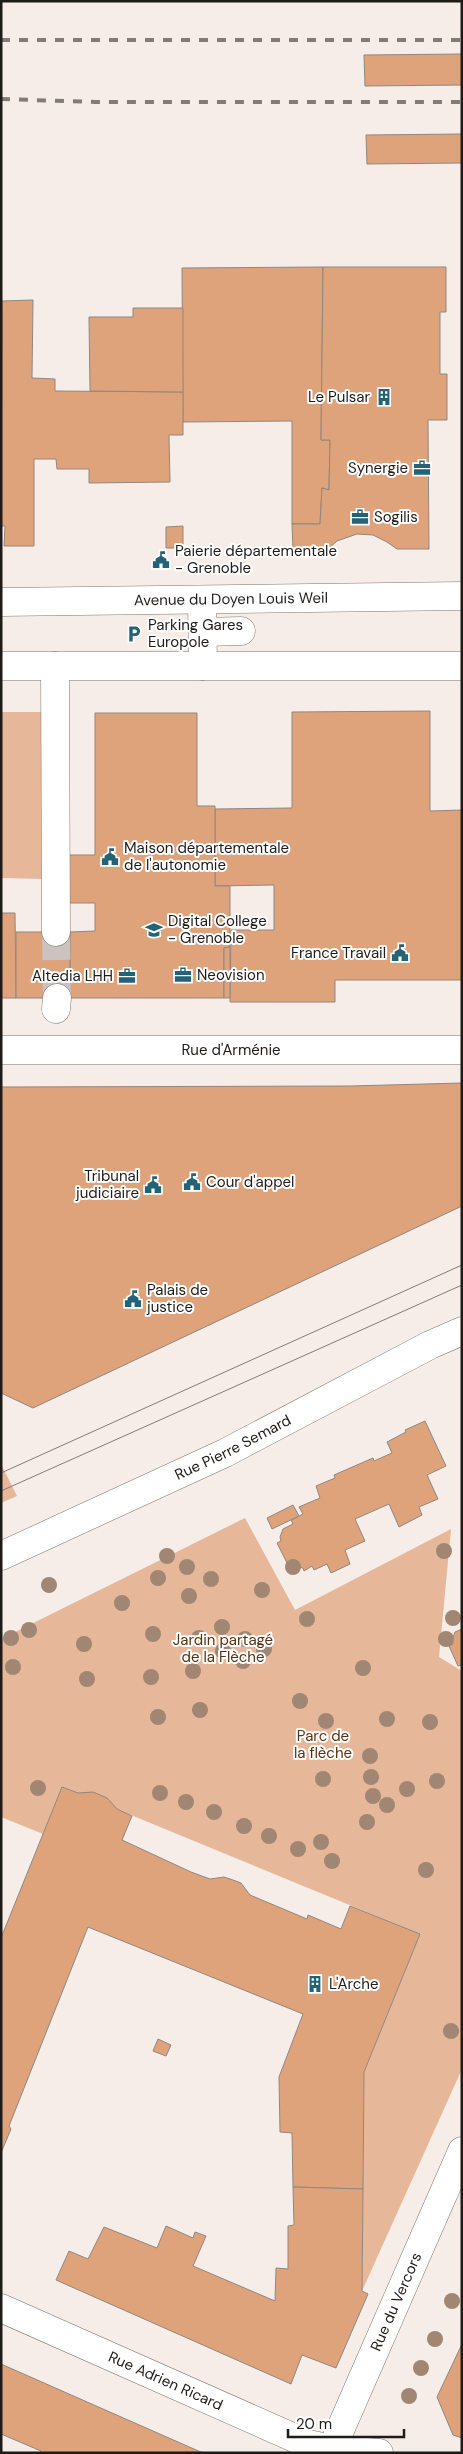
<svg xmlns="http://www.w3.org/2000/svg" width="463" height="2454" font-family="'DM Sans',sans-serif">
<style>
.green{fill:#e7b799}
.building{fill:#dfa37b;stroke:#8f8782}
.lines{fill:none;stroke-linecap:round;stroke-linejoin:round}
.minor-tunnel{stroke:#cbc3bf;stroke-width:28;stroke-dasharray:28 14;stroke-linecap:butt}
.minor-casing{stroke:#7f7772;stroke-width:29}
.minor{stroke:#fff;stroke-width:28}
.tram{stroke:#827c79;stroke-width:1}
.rail{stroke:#827c79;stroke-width:4;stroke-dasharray:9 9;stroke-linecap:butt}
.tree{fill:#a08673}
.labels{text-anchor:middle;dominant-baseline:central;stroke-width:4;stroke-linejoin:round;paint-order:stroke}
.poi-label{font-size:15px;fill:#1e1b19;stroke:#fff;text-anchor:start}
.street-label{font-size:15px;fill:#1e1b19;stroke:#fff}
.park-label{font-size:15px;fill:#593113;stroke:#fff}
</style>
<rect width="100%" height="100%" fill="#f6ede8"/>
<g class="green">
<path d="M1,712H44L43,879L1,878Z"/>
<path d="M1,1464L17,1496L1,1503Z"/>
<path d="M245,1518L295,1610L451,1529L439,1657L462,1671V2069L362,2291L364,2072L420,1934L63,1787L43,1834L1,1817V1639Z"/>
</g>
<g class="building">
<path d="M462,54V85L365,86L364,55Z"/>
<path d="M462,134V163L367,164L366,135Z"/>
<path d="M323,267L321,440H330L329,490L322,488L320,524H292V421L183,422L182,268Z"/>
<path d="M323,267H446V312H440V374H447V420H428L429,549H397L387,542L373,535L357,534L337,541L328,549L293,550L292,524H320L322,488L329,490L330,440H321Z"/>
<path d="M33,300L32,378L55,379V391L183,392V435H169L170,482L89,483V469H57L56,459H34V546H4L5,526H1L2,301Z"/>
<path d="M133,308H183V392L90,391L89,317H133Z"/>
<path d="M183,526V548H166V527Z"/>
<path d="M430,711V811L462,810V980H335V1002H230L231,930H274V885L215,886V809L292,808V712Z"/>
<path d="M95,713H197V806H215V886H230V947L224,948V998H70V932L95,931V903H69V855H95Z"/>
<path d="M1,913H15L16,998H1Z"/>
<rect x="16" y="932" width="54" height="66"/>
<path d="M230,947V998H224V948Z"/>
<path d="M462,1083V1206L33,1408L1,1393V1087L350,1086Z"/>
<path d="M425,1421L446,1466L427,1475L438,1499L419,1507L422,1515L399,1527L389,1504L355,1519L365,1541L345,1550L350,1564L331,1573L327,1564L314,1570L312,1566L304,1571L303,1568L293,1566L291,1561L287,1563L277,1543L281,1541L280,1537L283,1529L293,1524L291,1520L303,1514L299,1507L320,1498L316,1486L335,1478L334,1475L373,1458L374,1461L392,1453L387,1442L406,1432L405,1430Z"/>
<path d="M293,1505L299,1516L272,1529L267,1518Z"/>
<path d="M462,1629V1665L458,1666L449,1646L453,1644L452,1640L455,1632Z"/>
<path d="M62,1787L78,1793L93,1792L107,1798L117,1809L132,1816L122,1840L191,1872L210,1879L224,1877L233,1880L241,1883L250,1895L307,1919L308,1915L341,1929L350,1906L420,1934L364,2072L363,2189L293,2187L292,2133L280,2132L279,2077L303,2014L88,1927L9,2126L11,2129L1,2153V1938Z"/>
<path d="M158,2039L171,2045L166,2056L153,2051Z"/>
<path d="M293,2187L363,2189L362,2291L368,2294L336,2368L302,2355L291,2384L56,2280L69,2251L88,2259L104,2227L157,2248L166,2226L193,2238L195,2232L206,2236L193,2266L275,2301L276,2268L288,2269V2226L294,2225Z"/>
<path d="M462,2344V2438L453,2435L437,2397Z"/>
<path d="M1,2364L103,2409L203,2453H40L41,2451L1,2434Z"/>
</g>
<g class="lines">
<path class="minor-tunnel" d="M56,932L57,998"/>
<g class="minor-casing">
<g id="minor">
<path d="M202,601L203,666"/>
<path id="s1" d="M1,602L462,596"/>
<path d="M203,632L241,631"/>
<path d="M1,666H462"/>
<path d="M55,666L56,932"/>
<path d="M56,1009L57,998"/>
<path id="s2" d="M1,1050H462"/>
<path id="s3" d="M1,1556L225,1453L430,1345L462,1331"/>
<path id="s4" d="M1,2308L308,2444L332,2449L379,2453"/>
<path id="s5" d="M330,2453L462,2151"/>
</g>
</g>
<use href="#minor" class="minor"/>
<g class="tram">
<path d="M1,1473L462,1265"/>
<path d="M1,1491L462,1285"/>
</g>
<g class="rail">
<path d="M1,40H462"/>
<path d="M1,99L95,102H462"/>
</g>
</g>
<g class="tree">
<circle cx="444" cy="1551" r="8"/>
<circle cx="167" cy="1556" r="8"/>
<circle cx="187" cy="1567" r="8"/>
<circle cx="293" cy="1567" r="8"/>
<circle cx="158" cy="1578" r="8"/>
<circle cx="211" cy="1579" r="8"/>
<circle cx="49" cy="1585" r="8"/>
<circle cx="262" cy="1590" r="8"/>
<circle cx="189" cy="1596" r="8"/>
<circle cx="122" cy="1603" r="8"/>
<circle cx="453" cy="1618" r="8"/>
<circle cx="307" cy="1619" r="8"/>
<circle cx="222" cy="1627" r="8"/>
<circle cx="29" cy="1630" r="8"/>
<circle cx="153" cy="1634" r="8"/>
<circle cx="11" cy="1638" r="8"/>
<circle cx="199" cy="1638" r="8"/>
<circle cx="245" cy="1639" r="8"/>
<circle cx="446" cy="1639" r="8"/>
<circle cx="84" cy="1644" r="8"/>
<circle cx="264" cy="1649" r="8"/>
<circle cx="223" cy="1651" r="8"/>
<circle cx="243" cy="1661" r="8"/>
<circle cx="13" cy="1667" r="8"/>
<circle cx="363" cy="1668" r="8"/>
<circle cx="193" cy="1671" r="8"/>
<circle cx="151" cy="1677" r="8"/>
<circle cx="87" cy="1679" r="8"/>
<circle cx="300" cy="1701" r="8"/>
<circle cx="200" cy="1710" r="8"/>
<circle cx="158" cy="1717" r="8"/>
<circle cx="387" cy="1719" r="8"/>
<circle cx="326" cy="1721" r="8"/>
<circle cx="430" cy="1722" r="8"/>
<circle cx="370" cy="1756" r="8"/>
<circle cx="371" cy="1777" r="8"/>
<circle cx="323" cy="1779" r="8"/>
<circle cx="437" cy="1781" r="8"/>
<circle cx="38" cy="1788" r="8"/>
<circle cx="407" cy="1789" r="8"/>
<circle cx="160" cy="1793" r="8"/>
<circle cx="373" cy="1796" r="8"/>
<circle cx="186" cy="1802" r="8"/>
<circle cx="387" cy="1805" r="8"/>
<circle cx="214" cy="1812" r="8"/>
<circle cx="367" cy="1822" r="8"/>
<circle cx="244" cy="1826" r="8"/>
<circle cx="269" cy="1836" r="8"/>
<circle cx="321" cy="1842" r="8"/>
<circle cx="298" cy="1849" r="8"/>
<circle cx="332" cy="1861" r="8"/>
<circle cx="426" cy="1870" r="8"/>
<circle cx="451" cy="2031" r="8"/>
<circle cx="452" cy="2301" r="8"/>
<circle cx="435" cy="2339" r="8"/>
<circle cx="421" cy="2368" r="8"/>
<circle cx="409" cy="2396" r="8"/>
</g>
<defs>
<g id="building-bare" transform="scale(1.35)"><path d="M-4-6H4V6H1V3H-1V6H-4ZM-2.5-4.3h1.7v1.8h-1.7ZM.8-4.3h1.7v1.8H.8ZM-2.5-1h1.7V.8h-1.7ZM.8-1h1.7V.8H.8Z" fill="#236277" stroke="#fff" stroke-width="2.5" paint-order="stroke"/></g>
<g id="office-bare" transform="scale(1.35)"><path d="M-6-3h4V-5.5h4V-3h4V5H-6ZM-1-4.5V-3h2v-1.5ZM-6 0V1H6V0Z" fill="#236277" stroke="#fff" stroke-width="2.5" paint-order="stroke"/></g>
<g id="civic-bare" transform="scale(1.35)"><path d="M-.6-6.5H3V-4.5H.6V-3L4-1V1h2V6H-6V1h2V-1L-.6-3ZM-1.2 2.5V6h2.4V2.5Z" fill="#236277" stroke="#fff" stroke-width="2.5" paint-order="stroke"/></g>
<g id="parking-bare" transform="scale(1.35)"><path d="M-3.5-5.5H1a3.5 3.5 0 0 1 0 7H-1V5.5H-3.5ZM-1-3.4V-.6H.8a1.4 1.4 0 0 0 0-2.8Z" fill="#236277" stroke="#fff" stroke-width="2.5" paint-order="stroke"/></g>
<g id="university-bare" transform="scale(1.35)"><path d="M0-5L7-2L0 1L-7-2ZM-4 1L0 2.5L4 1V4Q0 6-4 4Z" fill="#236277" stroke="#fff" stroke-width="2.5" paint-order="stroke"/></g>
</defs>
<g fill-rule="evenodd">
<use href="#building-bare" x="384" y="397"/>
<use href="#office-bare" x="422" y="468"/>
<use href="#office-bare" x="360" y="517"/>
<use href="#civic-bare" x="161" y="560"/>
<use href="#parking-bare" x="134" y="634"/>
<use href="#civic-bare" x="110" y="857"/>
<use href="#university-bare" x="154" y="930"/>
<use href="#civic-bare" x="400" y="953"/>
<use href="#office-bare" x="183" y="975"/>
<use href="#office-bare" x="127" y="976"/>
<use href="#civic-bare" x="192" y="1182"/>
<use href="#civic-bare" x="153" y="1185"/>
<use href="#civic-bare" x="133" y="1299"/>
<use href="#building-bare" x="315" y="1984"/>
</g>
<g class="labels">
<g class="poi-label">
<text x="370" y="397" text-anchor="end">Le Pulsar</text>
<text x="408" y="468" text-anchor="end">Synergie</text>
<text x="374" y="517">Sogilis</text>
<text x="175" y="551">Paierie départementale<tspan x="175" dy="17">- Grenoble</tspan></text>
<text x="148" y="625">Parking Gares<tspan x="148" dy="17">Europole</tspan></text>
<text x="124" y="848">Maison départementale<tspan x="124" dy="17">de l'autonomie</tspan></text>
<text x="168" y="921">Digital College<tspan x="168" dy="17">- Grenoble</tspan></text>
<text x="386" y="953" text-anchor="end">France Travail</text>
<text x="197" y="975">Neovision</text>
<text x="113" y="976" text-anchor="end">Altedia LHH</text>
<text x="139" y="1176" text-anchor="end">Tribunal<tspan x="139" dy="17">judiciaire</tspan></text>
<text x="206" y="1182">Cour d'appel</text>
<text x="147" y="1290">Palais de<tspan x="147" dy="17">justice</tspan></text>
<text x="329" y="1984">L'Arche</text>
</g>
<g class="street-label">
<text stroke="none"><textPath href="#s1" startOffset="230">Avenue du Doyen Louis Weil</textPath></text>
<text stroke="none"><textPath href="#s2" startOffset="230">Rue d'Arménie</textPath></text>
<text stroke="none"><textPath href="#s3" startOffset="256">Rue Pierre Semard</textPath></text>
<text stroke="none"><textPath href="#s5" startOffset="165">Rue du Vercors</textPath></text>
<text stroke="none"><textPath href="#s4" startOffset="180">Rue Adrien Ricard</textPath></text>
</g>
<g class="park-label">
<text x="223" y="1640">Jardin partagé<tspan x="223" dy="17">de la Flèche</tspan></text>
<text x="323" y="1736">Parc de<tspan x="323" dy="17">la flèche</tspan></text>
</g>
</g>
<rect width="463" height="2454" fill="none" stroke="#1e1b19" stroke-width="5"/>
<path d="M288 2429v8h116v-8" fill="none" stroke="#1e1b19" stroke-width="2.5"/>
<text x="296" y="2429" font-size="15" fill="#1e1b19" stroke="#ffffff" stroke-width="4" paint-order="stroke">20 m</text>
</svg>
